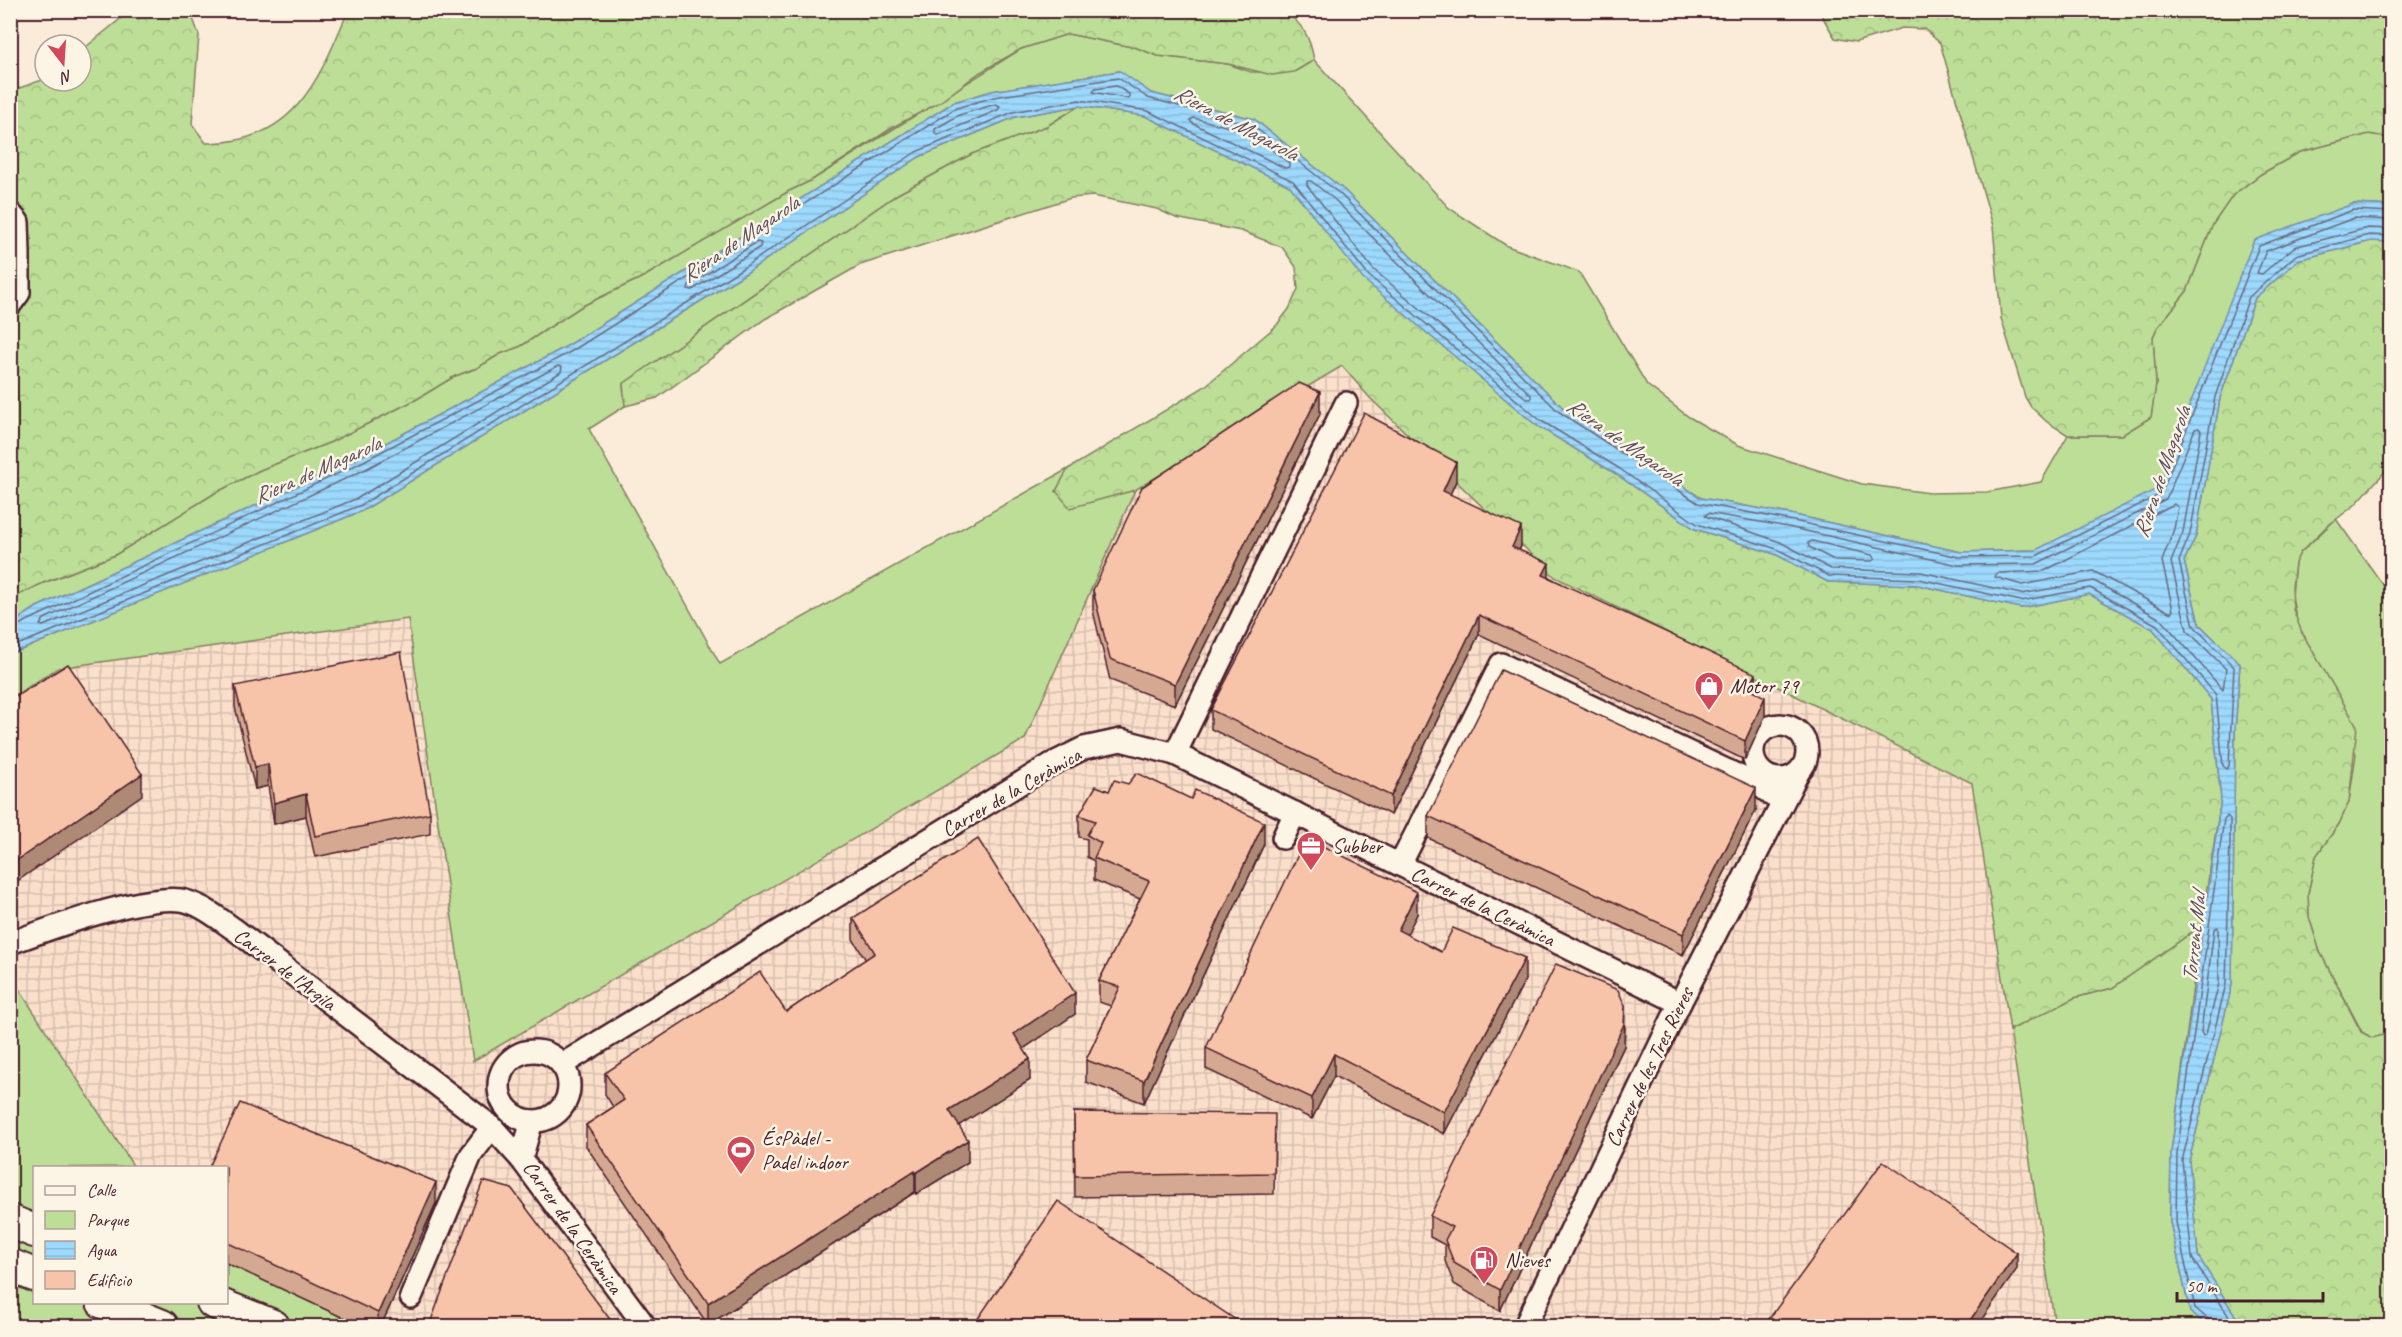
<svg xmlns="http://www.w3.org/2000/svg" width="2402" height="1337" font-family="Caveat,sans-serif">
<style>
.industrial{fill:url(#industrial-grid)}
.green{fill:#bcde97;stroke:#837e61;stroke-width:1.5}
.forest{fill:url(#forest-crowns);stroke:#837e61;stroke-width:1.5}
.water{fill:url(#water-rules);stroke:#7b8fa9;stroke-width:1.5}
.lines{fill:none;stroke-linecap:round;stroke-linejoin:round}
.shore{stroke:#6b697f;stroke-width:1.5}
.minor-casing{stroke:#4a1f2b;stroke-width:26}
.highway-casing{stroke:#4a1f2b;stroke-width:36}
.minor{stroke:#fcf5e5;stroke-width:21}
.highway{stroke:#fcf5e5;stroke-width:32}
.wall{fill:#d5a991;stroke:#4a1f2b;stroke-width:1.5}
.shaded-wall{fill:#ae8976;stroke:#4a1f2b;stroke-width:1.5}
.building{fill:#f8c4a9;stroke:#4a1f2b;stroke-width:1.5}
.labels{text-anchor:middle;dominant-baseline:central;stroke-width:5;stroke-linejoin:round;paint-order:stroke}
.poi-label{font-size:21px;fill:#4a1f2b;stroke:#fcf5e5;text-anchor:start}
.street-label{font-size:21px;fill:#4a1f2b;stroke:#fcf5e5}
.water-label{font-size:22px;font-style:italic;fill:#5e4e60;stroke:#fcf5e5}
</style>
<defs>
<pattern id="industrial-grid" width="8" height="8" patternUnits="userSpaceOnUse" patternTransform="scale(1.5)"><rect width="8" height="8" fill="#fadfcb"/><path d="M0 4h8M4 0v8" fill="none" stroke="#d8bfae"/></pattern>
<pattern id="forest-crowns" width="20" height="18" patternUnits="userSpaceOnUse" patternTransform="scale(1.5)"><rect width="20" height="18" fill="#bcde97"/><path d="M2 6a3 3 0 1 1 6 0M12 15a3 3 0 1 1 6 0" fill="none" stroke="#a3be82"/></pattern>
<pattern id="water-rules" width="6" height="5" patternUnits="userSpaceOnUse" patternTransform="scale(1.5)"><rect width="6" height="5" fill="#9cd9fd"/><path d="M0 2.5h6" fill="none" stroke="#88bad9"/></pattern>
</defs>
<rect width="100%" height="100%" fill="#fbebd9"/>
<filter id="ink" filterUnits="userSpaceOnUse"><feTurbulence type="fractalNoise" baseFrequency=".0167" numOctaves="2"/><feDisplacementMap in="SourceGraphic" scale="12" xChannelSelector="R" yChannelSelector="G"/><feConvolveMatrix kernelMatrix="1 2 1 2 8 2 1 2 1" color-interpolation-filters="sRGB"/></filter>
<g filter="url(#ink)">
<path class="industrial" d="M1342,366L1370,398L1555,577L1972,783L2055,1326H361L227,1263L226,1168L134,1167L11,975V698L58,668L408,619L473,1061L1025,739L1135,490Z"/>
<g class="green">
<path d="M1068,34L1137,48L1158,56L1228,64L1251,72H1294L1314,60L1449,208L1507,246L1579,272L1647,385L1689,417L1738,445L1862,484L1930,493L1987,492L2041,482L2068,435H2122L2151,417L2156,384L2153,337L2157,328L2187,291L2213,224L2233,195L2261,174L2300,152L2369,134L2391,138V206L2353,204L2254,241L2158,489L2037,550L1961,552L1790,514L1701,498L1562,407L1344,190L1254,119L1151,93L1119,71L992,91L954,102L569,345L358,458L37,607L11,624L10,599L21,592L115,555L215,493L260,470L331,442L417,399L455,376L477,368L500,354L521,346L582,306L645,276L789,191L812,180L1021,49Z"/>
<path d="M1079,106L1047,126L972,154L898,194L623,384L625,406L589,429L720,664L1068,469L1056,491L1115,494L1135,490L1025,739L473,1061L408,619L58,668L11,698V654L364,510L746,273L919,157L1015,117Z"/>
<path d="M2336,519L2391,596L2392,1033L2372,1038L2362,1032L2320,952L2309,917L2308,893L2316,856L2339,824L2349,802L2356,754L2315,658L2297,622L2292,597L2295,562L2300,553Z"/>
<path d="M2201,926L2171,1153L2170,1222L2190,1312L2208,1326H2055L2010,1030L2074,998L2112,988Z"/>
<path d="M10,975L134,1167L34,1168V1302H226L227,1263L361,1326H11Z"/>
</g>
<g class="forest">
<path d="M190,10L199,35L192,124L206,143C294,144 319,80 348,11L1283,10C1303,24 1310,37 1314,60L1294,72L1272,75L1228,64L1158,56L1137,48L1068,34L1021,49L979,73L940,102L895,126L812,180L789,191L645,276L582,306L521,346L500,354L477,368L455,376L417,399L331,442L260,470L215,493L115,555L43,583L11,599V91L45,79L81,81V51L130,11Z"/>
<path d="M1819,11H2391V138L2369,134L2300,152L2261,174L2233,195L2213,224L2187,291L2157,328L2153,337L2156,384L2151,417L2122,435H2068L2047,422L2031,407L2025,397L2001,318L1993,226L1940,43L1924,29L1902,28L1856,42L1835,38Z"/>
<path d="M1079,106L1145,116L1290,186L1364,279L1536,425L1616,474L1695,529L1775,554L1828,582L1918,585L2021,608L2089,594L2153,629L2211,699L2221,799L2201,926L2112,988L2074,998L2010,1030L1972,783L1555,577L1370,398L1342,366L1135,490L1070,508L1056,491L1068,469L1204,387L1276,326L1289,309L1298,289L1296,267L1282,247L1241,231L1176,218L1157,209L1093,196L1071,198L860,265L765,319L657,398L625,406L623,384L898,194L972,154L1047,126Z"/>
<path d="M2371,241L2391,242V465L2355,505L2326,527L2300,553L2295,563L2292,587L2293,609L2302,633L2357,726L2349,802L2339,824L2316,856L2308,893L2309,917L2320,952L2361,1032L2372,1038L2391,1033V1326H2248L2236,1317L2198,1256L2189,1161L2232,985L2235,730L2240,664L2199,624L2184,561L2196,536L2220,398L2255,298L2298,260Z"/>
</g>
<path class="water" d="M1120,71L1151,93L1254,119L1344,190L1562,407L1701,498L1790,514L1961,552L2036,550L2157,489L2254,240L2353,204L2391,206V242L2371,241L2298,260L2255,298L2220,398L2196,536L2184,561L2199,624L2240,664L2235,730L2232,985L2189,1161L2198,1256L2236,1317L2248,1326H2208L2190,1312L2170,1222L2171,1153L2221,799L2211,699L2153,629L2089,594L2021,608L1918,585L1828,582L1775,554L1695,529L1616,474L1536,425L1363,279L1290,186L1145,116L1079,106L1015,117L919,157L746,273L364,510L11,654V624L37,607L358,458L569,345L954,102L992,91Z"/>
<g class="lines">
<g class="shore">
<path d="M1116,86L1129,94V99L1093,92L1095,89Z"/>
<path d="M996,104L1000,106L998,110L938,135L935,133V129L959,115Z"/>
<path d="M1194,118L1248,132L1289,163V167L1285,168L1192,123L1190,120Z"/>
<path d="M1307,181H1311L1335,200L1531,395V399H1527L1373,269L1307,185Z"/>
<path d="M2392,220L2354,218L2266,251L2257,273L2262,274L2294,247L2368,228L2392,229"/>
<path d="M757,242L761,243L760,247L692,290L688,289L689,285Z"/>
<path d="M558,366L562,367L561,372L358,498L43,626L40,625L44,619L364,470Z"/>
<path d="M2199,428L2201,431L2183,532L2171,562L2187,630L2226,669L2223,690L2162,620L2094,581L2021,594L1921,572L1831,569L1780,542L1705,516L1708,513L1788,527L1958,565L2036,564L2166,499L2195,429Z"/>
<path d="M2174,504L2178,507L2174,529L2162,561L2173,610L2171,613L2093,571L2022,585L1995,577L1997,573L2044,571Z"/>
<path d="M1812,541L1872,555L1875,559L1872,561L1834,560L1809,547L1808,543Z"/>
<path d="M10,629L360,463L572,351L956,108L994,97L1118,78L1148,98L1252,125L1340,194L1558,411L1698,503L1789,520L1959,557L2036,556L2161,494L2259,246L2353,210L2392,212"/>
<path d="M10,648L361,505L743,268L916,152L1013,112L1079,100L1148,111L1293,181L1368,275L1540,420L1620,469L1697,524L1777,549L1829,576L1919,579L2021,601L2090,588L2157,625L2216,695L2223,766L2227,769L2229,766L2234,667L2194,626L2179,561L2190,534L2215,397L2249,297L2296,255L2369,235L2392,236"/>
<path d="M2218,927L2219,983L2206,1034L2203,1036L2201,1032L2214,929Z"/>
<path d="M2211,1326L2209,1320L2195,1308L2176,1222L2177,1154L2224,819L2227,816L2230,819V840L2226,984L2182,1161L2192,1258L2231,1320L2238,1326"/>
</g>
<g class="minor-casing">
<g id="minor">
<path d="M10,213L18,222L19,253V293L10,305"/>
<circle cx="1780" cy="752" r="27"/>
<path d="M1175,754L1346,403"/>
<path d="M1283,838L1295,813"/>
<path d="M1400,865L1501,664L1762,787L1773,796"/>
<path d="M10,943C51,928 140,895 181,900C200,903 219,919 234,929L492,1127L521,1159L645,1326"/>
<circle cx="534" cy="1086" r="35"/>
<path d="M563,1064L1050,765L1084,748L1121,740L1175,754L1680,1003"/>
<path d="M521,1159L532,1121"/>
<path d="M411,1297L471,1155L492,1127"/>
<path d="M1525,1326L1680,1003L1798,773"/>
</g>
</g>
<g class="highway-casing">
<g id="highway">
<path d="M10,1221L34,1231"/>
<path d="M10,1265L34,1275"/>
<path d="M103,1302L162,1326"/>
<path d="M213,1302L273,1326"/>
</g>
</g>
<use href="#minor" class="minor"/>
<use href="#highway" class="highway"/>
</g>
<g class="wall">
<path d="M1320,414L1175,705L1110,680L1093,611V590Z"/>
<path d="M1456,481L1450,494L1521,546L1519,550L1549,577L1756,692L1765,716L1745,760L1479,634L1391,815L1211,729V710Z"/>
<path d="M235,686L430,813V834L315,857L306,816L274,824L268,786L255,789L235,707Z"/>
<path d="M1109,791L1264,844L1144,1103L1086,1082V1060L1111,1006L1099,1002V981L1140,899L1094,880V861L1087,857V839L1079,837V815Z"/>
<path d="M1756,810L1683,955L1428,838V816Z"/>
<path d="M1417,914L1406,935L1441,952L1525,980L1444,1134L1334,1076L1312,1119L1206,1069V1048Z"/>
<path d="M853,918L1075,1014L1023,1049L1030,1080L959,1125L968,1162L916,1194L915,1192L708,1325L586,1146V1125L613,1107L605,1094V1073L786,1012L866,960L853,939Z"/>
<path d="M1625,1028L1624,1046L1500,1311L1454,1284L1445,1261V1245L1430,1237V1216Z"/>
<path d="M1074,1112L1275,1135L1274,1194L1075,1197Z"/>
<path d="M226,1167L436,1203L381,1326H361L226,1263Z"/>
</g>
<g class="shaded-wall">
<path d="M1320,392V414L1175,705V684Z"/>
<path d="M1456,462V481L1443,510V491Z"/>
<path d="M1521,527V546L1512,566V547Z"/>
<path d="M1549,563V582L1543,575Z"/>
<path d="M1479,615V634L1391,815V796Z"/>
<path d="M1756,674V694L1749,689Z"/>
<path d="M1765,697V716L1745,760V741Z"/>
<path d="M268,764V786L255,789V767Z"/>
<path d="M142,774V795L10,886V865Z"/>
<path d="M1756,788V810L1683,955V934Z"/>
<path d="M306,794V816L274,824V803Z"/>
<path d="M1264,822V844L1144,1103V1081Z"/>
<path d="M1417,892V914L1398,952V930Z"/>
<path d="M1525,958V980L1444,1134V1112Z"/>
<path d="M1075,993V1014L1014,1055V1034Z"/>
<path d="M1625,1006L1624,1046L1500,1311V1290Z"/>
<path d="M1334,1054V1076L1312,1119V1098Z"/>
<path d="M1030,1059V1080L949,1132V1110Z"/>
<path d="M968,1140V1162L916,1194V1173Z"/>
<path d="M915,1171V1192L708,1325V1303Z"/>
<path d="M436,1182V1203L381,1326H378V1313Z"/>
<path d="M2017,1253V1269L1977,1326H1966Z"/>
</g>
<g class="building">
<path d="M1299,383L1320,392L1175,684L1110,659L1093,590L1142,487Z"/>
<path d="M1364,413L1456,462L1443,491L1521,527L1512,547L1549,563L1543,575L1756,674L1749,689L1765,697L1745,741L1479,615L1391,796L1211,710Z"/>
<path d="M401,652L430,813L315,836L306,794L274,803L268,764L255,767L235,686Z"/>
<path d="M68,664L142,774L10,865V700Z"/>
<path d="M1501,670L1756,788L1683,934L1428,816Z"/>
<path d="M1137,773L1191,799L1195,790L1264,822L1144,1081L1086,1060L1120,987L1099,981L1149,881L1094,858L1101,843L1087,835L1095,821L1079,815L1096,786L1109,791L1114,780L1128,784Z"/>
<path d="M1306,838L1417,892L1398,930L1441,952L1453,928L1525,958L1444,1112L1334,1054L1312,1098L1206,1048Z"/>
<path d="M978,839L1075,993L1014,1034L1030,1059L949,1110L968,1140L916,1173L915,1171L708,1303L586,1125L624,1100L605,1073L760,972L786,1012L875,953L853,918Z"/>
<path d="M1556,964L1618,990L1625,1006L1624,1024L1500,1290L1454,1263L1445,1240L1452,1227L1430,1216Z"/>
<path d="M240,1103L436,1182L378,1313L226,1242V1167H209Z"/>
<path d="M1074,1112L1275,1114L1274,1173L1075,1176Z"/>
<path d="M1883,1161L2017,1253L1966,1326H1764Z"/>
<path d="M483,1181L512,1189L615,1326H429Z"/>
<path d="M1058,1201L1245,1326H973Z"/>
</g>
</g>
<defs>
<g id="shop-pin" transform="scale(1.5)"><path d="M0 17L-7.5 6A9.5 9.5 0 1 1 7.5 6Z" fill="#d1495b" stroke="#fcf5e5"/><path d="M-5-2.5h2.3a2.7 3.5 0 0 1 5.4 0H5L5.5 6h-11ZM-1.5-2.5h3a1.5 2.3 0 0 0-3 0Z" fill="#fff"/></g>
<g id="office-pin" transform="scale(1.5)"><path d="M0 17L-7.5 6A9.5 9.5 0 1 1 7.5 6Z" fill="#d1495b" stroke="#fcf5e5"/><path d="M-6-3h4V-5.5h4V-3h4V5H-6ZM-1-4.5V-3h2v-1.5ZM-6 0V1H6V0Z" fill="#fff"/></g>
<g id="stadium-pin" transform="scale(1.5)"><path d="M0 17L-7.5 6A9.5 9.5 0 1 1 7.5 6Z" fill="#d1495b" stroke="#fcf5e5"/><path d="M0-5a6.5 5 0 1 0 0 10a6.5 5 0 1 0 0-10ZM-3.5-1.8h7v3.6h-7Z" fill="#fff"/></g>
<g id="fuel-pin" transform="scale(1.5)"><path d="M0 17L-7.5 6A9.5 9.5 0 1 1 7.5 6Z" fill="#d1495b" stroke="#fcf5e5"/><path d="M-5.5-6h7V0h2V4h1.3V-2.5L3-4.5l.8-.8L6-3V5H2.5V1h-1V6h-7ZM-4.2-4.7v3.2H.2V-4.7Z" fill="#fff"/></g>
</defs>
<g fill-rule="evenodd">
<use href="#shop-pin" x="1709" y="686"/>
<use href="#office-pin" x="1311" y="846"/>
<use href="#stadium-pin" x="741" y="1150"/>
<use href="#fuel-pin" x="1484" y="1260"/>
</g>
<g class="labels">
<g class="poi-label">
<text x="1730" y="686">Motor 79</text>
<text x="1332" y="846">Subber</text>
<text x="762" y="1138">ÉsPàdel -<tspan x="762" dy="24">Padel indoor</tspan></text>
<text x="1505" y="1260">Nieves</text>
</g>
<g class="street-label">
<text transform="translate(1011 792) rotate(-30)">Carrer de la Ceràmica</text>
<text transform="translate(1483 906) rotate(26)">Carrer de la Ceràmica</text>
<text transform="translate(285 969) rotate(37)">Carrer de l'Argila</text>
<text transform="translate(1649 1067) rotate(-64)">Carrer de les Tres Rieres</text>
<text transform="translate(573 1227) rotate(55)">Carrer de la Ceràmica</text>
</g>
<g class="water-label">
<text transform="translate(1236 123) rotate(28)">Riera de Magarola</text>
<text transform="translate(740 239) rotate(-34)">Riera de Magarola</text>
<text transform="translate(1625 442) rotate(35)">Riera de Magarola</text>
<text transform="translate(317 470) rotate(-24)">Riera de Magarola</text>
<text transform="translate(2162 472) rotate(-71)">Riera de Magarola</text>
<text transform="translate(2194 938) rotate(-84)">Torrent Mal</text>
</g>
</g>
<rect width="2402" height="1337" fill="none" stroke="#fcf5e5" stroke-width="36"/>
<rect x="18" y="18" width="2366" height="1301" fill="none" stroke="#4a1f2b" stroke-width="2" filter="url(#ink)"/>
<rect x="33" y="1166" width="195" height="138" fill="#fcf5e5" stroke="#b59f9b" stroke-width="1.5"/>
<rect x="45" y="1186" width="30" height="9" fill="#fcf5e5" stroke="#b59f9b" stroke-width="1.5"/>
<text x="87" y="1196" font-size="18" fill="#4a1f2b">Calle</text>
<rect x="45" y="1211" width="30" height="18" fill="#bcde97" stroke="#b59f9b" stroke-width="1.5"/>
<text x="87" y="1226" font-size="18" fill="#4a1f2b">Parque</text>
<rect x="45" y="1241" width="30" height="18" fill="url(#water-rules)" stroke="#b59f9b" stroke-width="1.5"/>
<text x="87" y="1256" font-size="18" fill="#4a1f2b">Agua</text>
<rect x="45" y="1271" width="30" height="18" fill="#f8c4a9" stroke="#b59f9b" stroke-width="1.5"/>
<text x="87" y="1286" font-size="18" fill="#4a1f2b">Edificio</text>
<g transform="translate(63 63) rotate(163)"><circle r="28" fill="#fcf5e5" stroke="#b59f9b" stroke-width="1.5"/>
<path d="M0-4.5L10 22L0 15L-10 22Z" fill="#d1495b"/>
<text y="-9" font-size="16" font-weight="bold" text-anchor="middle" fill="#4a1f2b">N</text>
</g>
<path d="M2177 1292v9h146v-9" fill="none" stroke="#4a1f2b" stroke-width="3"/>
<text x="2186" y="1292" font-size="18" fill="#4a1f2b" stroke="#fcf5e5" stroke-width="4.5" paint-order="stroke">50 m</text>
</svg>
